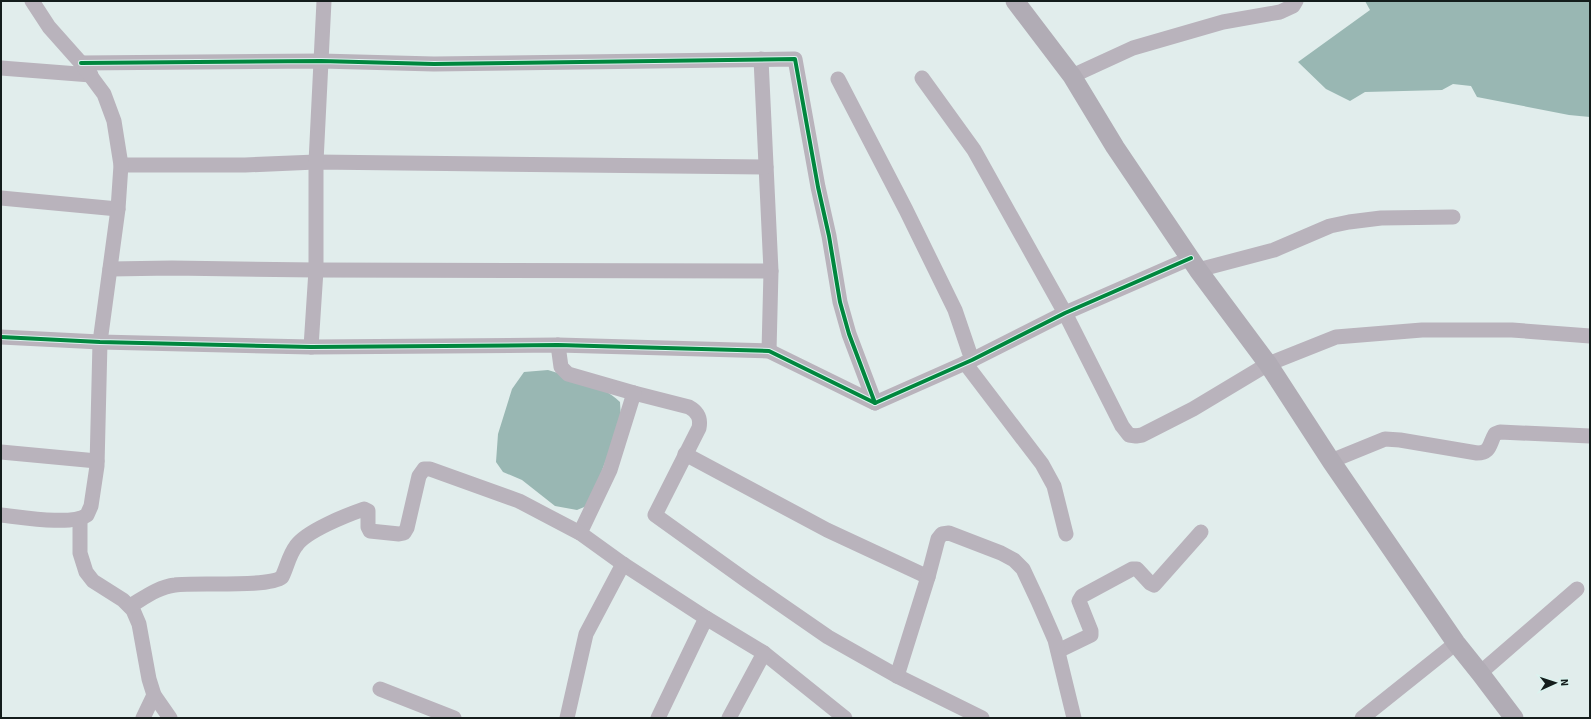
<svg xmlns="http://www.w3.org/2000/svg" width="1591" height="719" font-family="'Source Sans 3',sans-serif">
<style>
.water{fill:#99b7b3}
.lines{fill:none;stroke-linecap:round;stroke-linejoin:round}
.minor{stroke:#b9b3bc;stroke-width:15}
.major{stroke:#b1acb5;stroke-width:19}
.cycleway-casing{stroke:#dbf3ef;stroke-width:6}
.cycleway{stroke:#00873e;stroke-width:4}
</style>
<rect width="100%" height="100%" fill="#e1edec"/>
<g class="water">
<path d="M1365,1H1590V117L1569,115L1477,97L1471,86L1453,84L1442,90L1365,92L1350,101L1326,89L1298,62L1370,10Z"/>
<path d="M548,370C574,378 600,383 620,402L621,420L589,505L577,510L555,506L522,480L503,472L496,462L498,434L512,389L524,372Z"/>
</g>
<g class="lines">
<g class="minor">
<path d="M761,59L771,271L769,351"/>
<path d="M81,63L321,61L434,64L795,59L818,187L829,236L840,302L849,334L875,403"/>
<path d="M1,68L91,75"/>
<path d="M1072,76L1133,48L1223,22L1280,12L1293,6L1296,1"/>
<path d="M922,78L974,150L1065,313L1122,426L1129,435L1136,436L1142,435L1193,409L1268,364L1336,337L1422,330H1512L1590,336"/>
<path d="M838,79L906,210L955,310L972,360"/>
<path d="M121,165H245L316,162L766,167"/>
<path d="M1,198L118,209"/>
<path d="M110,269L172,268L316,270L771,271"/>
<path d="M1198,270L1274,250L1330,226L1349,222L1381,218L1453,217"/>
<path d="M1,337L100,342L311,347L558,345L769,351L875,403L972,360L1065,313L1191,258"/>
<path d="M558,345L561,367L568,374L634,393L689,407C698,412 701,418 699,428L655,515L747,581L828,637L897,676L982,718"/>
<path d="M311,347L316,270V162L324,1"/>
<path d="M965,363L1042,464L1054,486L1066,534"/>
<path d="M1,452L97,461"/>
<path d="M685,454L827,530L928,577"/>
<path d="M1331,461L1385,439L1400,440L1477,453C1491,453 1489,444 1495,434L1500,432L1590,436"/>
<path d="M1,515C21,517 72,526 87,515L91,506L97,466L100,342L118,209L121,165L114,121L104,94L81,63L49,27L32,1"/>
<path d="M80,519V553L86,572L93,581L123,600L133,610L139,624L149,679L154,695L170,718"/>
<path d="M580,533L610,470L634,393"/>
<path d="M130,606C144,598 158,587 175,585C196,582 269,588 282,577C287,567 289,555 296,546C306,531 347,515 364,509L368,511V527L370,531L399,534L404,533L407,528L419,476L424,469H430L519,501L580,533L623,564L706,618L764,653L845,718"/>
<path d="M1058,651L1091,635V631L1079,601L1082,596L1132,569H1137L1150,583L1154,585L1201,532"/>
<path d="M1480,673L1577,589"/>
<path d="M897,676L928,577L938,539L942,534L949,533L1001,553L1014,560L1023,569L1038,601L1055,640L1074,718"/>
<path d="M380,689L454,718"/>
<path d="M143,718L154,695"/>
<path d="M567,718L586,634L623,564"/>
<path d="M658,718L706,618"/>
<path d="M729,718L764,653"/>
<path d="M1362,718L1456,643"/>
</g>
<path class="major" d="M1015,1L1072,76L1115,147L1198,270L1268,364L1331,461L1456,643L1480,673L1514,718"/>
<g class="cycleway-casing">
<g id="cycleway">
<path d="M81,63L321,61L434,64L795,59L818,187L829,236L840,302L849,334L875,403"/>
<path d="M1,337L100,342L311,347L558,345L769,351L875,403L972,360L1065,313L1191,258"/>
</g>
</g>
<use href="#cycleway" class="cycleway"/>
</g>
<rect width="1591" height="719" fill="none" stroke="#141d1c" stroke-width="4"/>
<g transform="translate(1555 683) rotate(87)" stroke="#dbf3ef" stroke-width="3" paint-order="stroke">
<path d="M0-3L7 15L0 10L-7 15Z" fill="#141d1c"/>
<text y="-6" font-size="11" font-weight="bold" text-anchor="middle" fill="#141d1c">N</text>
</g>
</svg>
